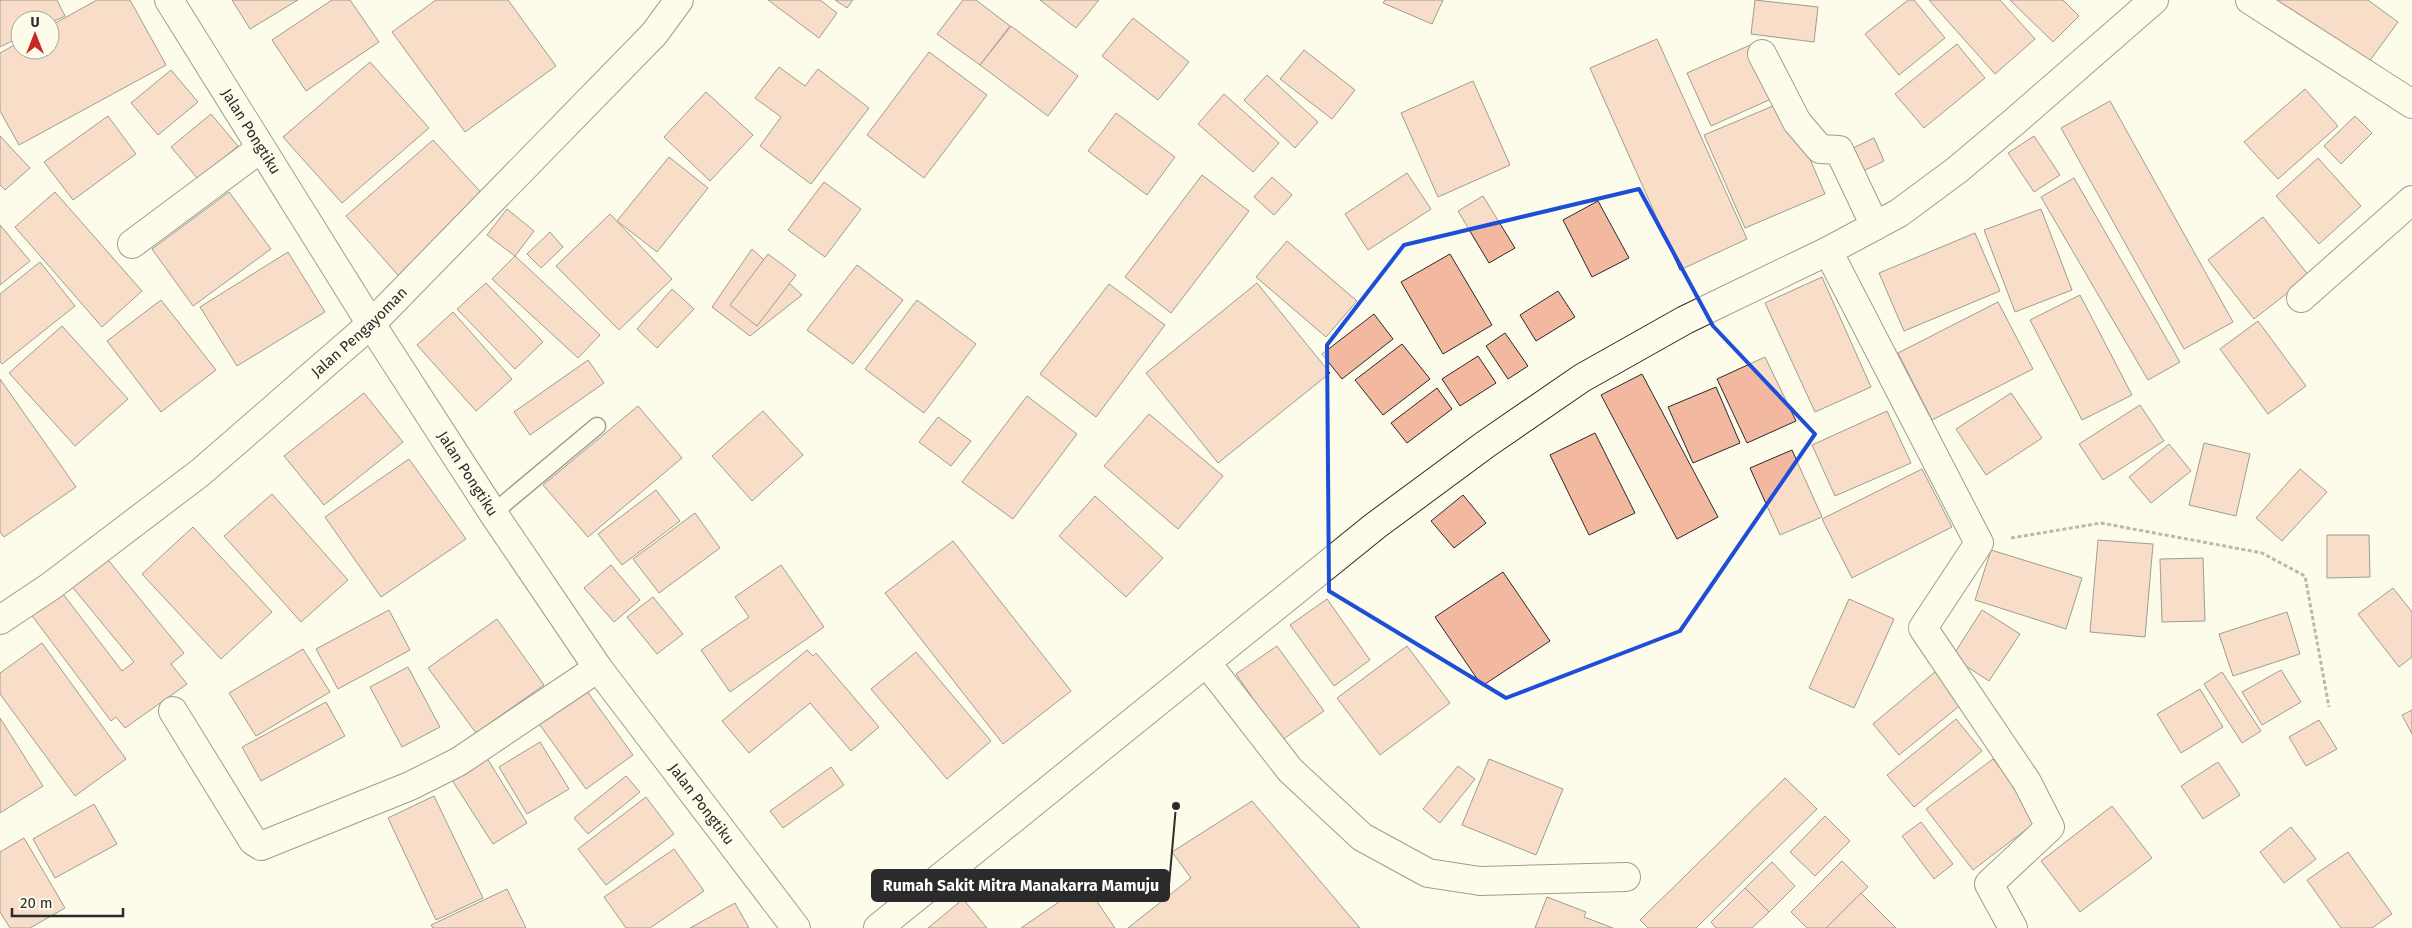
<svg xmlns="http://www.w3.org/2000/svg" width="2412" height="928" font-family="'Fira Sans',sans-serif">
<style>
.building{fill:#f2b8a0;stroke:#2b2b2b}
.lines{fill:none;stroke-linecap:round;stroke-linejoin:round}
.service-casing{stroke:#2b2b2b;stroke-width:19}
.minor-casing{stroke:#2b2b2b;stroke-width:30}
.tertiary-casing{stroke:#2b2b2b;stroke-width:30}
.path{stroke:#6a6964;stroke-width:3;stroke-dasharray:4 2.5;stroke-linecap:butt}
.service{stroke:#fdfbea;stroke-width:16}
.minor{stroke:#fdfbea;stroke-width:28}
.tertiary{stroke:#fdfbea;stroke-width:28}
.marked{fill:none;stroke:#1d4ed8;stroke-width:4;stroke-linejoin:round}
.labels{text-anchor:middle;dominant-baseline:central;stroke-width:4;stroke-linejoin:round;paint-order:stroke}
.street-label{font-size:15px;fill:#2b2b2b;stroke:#fdfbea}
.leader{fill:none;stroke:#2b2b2b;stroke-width:2}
.callout-dot{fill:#2b2b2b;stroke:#fdfbea;stroke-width:2}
.callout{fill:#2b2b2b;stroke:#2b2b2b;stroke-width:2}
.callout-label{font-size:16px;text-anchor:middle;font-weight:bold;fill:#fff}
</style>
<rect width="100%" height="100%" fill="#fdfbea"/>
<g class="building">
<path d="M0,0H57L65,16L50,23V20H20V37L0,47Z"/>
<path d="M97,0H130L166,65L19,145L0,111V53L20,42V50H50V26Z"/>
<path d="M232,0H298L250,29Z"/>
<path d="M332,0H350L379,42L306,91L272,40Z"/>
<path d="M436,0H508L556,66L465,132L392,32Z"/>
<path d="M768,0H820L837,13L819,38Z"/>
<path d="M835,0H853L847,8Z"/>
<path d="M963,0H976L1010,26L980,65L937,34Z"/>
<path d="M1040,0H1099L1076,28Z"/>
<path d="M1385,0H1443L1432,24L1383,3Z"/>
<path d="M1755,0L1818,7L1814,42L1751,34Z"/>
<path d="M1908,0H1914L1945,38L1899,75L1865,34Z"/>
<path d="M1929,0H2000L2035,39L1995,74Z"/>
<path d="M2010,0H2063L2079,16L2053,42Z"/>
<path d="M2266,0H2368L2398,22L2363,70Z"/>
<path d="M1133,18L1189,62L1158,100L1102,56Z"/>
<path d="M1011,26L1078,76L1048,116L980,65Z"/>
<path d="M1657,39L1747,239L1680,270L1590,68Z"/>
<path d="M1757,42L1780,95L1711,126L1687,73Z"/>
<path d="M1957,44L1985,78L1924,128L1895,94Z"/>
<path d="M1304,50L1355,90L1332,119L1280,79Z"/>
<path d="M929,52L987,95L924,178L867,135Z"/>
<path d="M370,62L429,128L342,203L283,137Z"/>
<path d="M779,67L805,86L818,69L869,108L811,184L760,146L781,117L755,98Z"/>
<path d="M171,70L198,102L158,135L131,103Z"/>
<path d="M1267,75L1318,122L1295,148L1244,100Z"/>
<path d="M1473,81L1510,165L1438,197L1401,113Z"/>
<path d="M2305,89L2338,126L2278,179L2244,142Z"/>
<path d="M706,92L753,135L710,181L664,137Z"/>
<path d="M1224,94L1279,143L1253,172L1198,124Z"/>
<path d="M1785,101L1825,194L1745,228L1704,135Z"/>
<path d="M2110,101L2233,322L2184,349L2061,128Z"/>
<path d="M1116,113L1175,157L1147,195L1088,151Z"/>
<path d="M211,114L238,146L198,179L171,147Z"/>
<path d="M108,116L136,154L73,200L44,162Z"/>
<path d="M2355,116L2372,133L2341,164L2324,146Z"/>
<path d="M0,136L30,168L5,190L0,185Z"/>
<path d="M2034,136L2060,175L2034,192L2008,153Z"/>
<path d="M1874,138L1884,161L1845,180L1834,157Z"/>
<path d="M433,140L486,198L404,282L346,216Z"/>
<path d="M669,157L708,188L657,252L617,221Z"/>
<path d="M2318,158L2361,206L2319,244L2276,196Z"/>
<path d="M1407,173L1431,209L1368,250L1345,214Z"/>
<path d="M1202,175L1249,211L1171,313L1125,277Z"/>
<path d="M1272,177L1292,195L1274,215L1254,197Z"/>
<path d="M2074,178L2180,362L2148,380L2041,197Z"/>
<path d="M824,182L861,209L825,257L788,230Z"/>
<path d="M55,192L142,291L102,327L15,227Z"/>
<path d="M229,192L271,249L193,306L152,249Z"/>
<path d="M1483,196L1515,248L1489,263L1458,211Z"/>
<path d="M1598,201L1629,258L1592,277L1563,220Z"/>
<path d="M507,209L534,231L515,256L487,235Z"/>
<path d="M2041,209L2072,290L2015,312L1984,230Z"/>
<path d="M610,214L672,279L619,330L556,266Z"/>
<path d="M2263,217L2309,276L2254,319L2208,260Z"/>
<path d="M0,225L30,261L0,285Z"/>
<path d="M550,232L563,247L541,268L527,254Z"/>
<path d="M1975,233L2000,291L1904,331L1879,273Z"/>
<path d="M1287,241L1357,301L1326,337L1256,277Z"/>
<path d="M752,249L802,295L750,336L712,307Z"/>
<path d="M288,252L325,312L237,366L200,307Z"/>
<path d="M768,254L796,275L757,326L730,305Z"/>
<path d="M1450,254L1492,325L1443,354L1401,282Z"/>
<path d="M515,256L600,335L578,358L492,279Z"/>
<path d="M40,262L75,306L2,364L0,362V294Z"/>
<path d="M857,265L903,300L853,364L807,330Z"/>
<path d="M1822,277L1871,387L1815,412L1765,303Z"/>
<path d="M486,283L543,342L515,369L457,309Z"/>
<path d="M1257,283L1330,373L1218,463L1146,373Z"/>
<path d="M1109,284L1165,325L1096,417L1040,374Z"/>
<path d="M672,289L694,309L657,348L637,329Z"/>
<path d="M1558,291L1575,317L1536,341L1520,315Z"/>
<path d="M2080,295L2132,395L2082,420L2030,320Z"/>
<path d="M161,300L216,370L161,412L107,341Z"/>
<path d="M917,300L976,344L924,413L865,369Z"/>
<path d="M1998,302L2033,369L1932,420L1898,353Z"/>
<path d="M453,312L512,379L476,411L417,345Z"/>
<path d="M1374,314L1393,339L1342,379L1322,354Z"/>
<path d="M2258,321L2306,386L2268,414L2220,349Z"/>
<path d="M62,326L128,399L75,446L9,373Z"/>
<path d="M1505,333L1528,366L1508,379L1486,346Z"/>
<path d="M1402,344L1430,379L1383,415L1355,380Z"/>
<path d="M1478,356L1496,383L1460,406L1442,379Z"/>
<path d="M1765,357L1796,421L1747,443L1717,379Z"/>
<path d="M588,360L604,383L530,435L514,412Z"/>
<path d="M1642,374L1718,517L1677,539L1601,395Z"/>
<path d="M0,379L76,487L4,537L0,532Z"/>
<path d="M1716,387L1740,443L1693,463L1668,407Z"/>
<path d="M1437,388L1452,409L1407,443L1391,423Z"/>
<path d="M364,393L403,442L324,505L284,456Z"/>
<path d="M2011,393L2042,438L1986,475L1956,429Z"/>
<path d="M1027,396L1077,434L1013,519L962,482Z"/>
<path d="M2140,405L2164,441L2103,480L2079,444Z"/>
<path d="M638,406L682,458L588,537L543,485Z"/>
<path d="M763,411L803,455L752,501L712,456Z"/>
<path d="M1887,411L1911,463L1835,496L1812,445Z"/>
<path d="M1149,414L1223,476L1178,529L1104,466Z"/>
<path d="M938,417L971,441L951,466L919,442Z"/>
<path d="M1595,433L1635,513L1589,535L1550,455Z"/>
<path d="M2204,443L2250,454L2236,516L2189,505Z"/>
<path d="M2169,444L2191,471L2151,503L2129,477Z"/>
<path d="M1792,450L1822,517L1780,535L1750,468Z"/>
<path d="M409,459L466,539L381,597L325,517Z"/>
<path d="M1922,469L1952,527L1852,578L1822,519Z"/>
<path d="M2300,469L2327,492L2282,541L2256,518Z"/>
<path d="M656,490L680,521L622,565L598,534Z"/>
<path d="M272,494L348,580L301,622L224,536Z"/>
<path d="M1463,495L1486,523L1454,548L1431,521Z"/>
<path d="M1095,496L1163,558L1126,597L1059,536Z"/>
<path d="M695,513L720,548L659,593L633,559Z"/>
<path d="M193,527L272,612L221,659L142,574Z"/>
<path d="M2327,535H2369L2370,577L2327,578Z"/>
<path d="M2098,540L2153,544L2145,637L2090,632Z"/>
<path d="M953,541L1071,691L1003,744L885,593Z"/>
<path d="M100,550L184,653L171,664L187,684L125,728L116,717L111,721L30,613L60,590L122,671L134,662L65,578Z"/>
<path d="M1991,550L2082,578L2066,629L1975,600Z"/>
<path d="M2203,558L2205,621L2162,622L2160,559Z"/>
<path d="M611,565L640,600L614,622L584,588Z"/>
<path d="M781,565L824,627L730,692L701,650L749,617L735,597Z"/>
<path d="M1503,572L1550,641L1482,686L1435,617Z"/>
<path d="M2393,588L2412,612V657L2399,667L2358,614Z"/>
<path d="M653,597L683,634L657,654L627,617Z"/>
<path d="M1327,599L1370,660L1334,686L1290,625Z"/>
<path d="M1849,599L1894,619L1854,708L1809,688Z"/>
<path d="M389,610L410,650L338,689L316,649Z"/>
<path d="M1982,610L2020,634L1989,681L1952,657Z"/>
<path d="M2287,612L2300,654L2233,676L2219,634Z"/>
<path d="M497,619L544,685L476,733L428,668Z"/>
<path d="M42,643L126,759L75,796L0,694V673Z"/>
<path d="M1277,646L1324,711L1282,740L1236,674Z"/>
<path d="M1407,646L1450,703L1380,755L1337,698Z"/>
<path d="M303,649L330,692L256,736L229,693Z"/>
<path d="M807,650L813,656L816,653L879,727L851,751L810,703L749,753L722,721Z"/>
<path d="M916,652L991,741L947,779L871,689Z"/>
<path d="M408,667L440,727L402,747L370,687Z"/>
<path d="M2281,670L2301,702L2262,725L2242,692Z"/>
<path d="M1936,671L1963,703L1899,755L1873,724Z"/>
<path d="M2222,672L2261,731L2242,743L2204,684Z"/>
<path d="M584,687L633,755L586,789L537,721Z"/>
<path d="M2200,689L2223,727L2181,753L2157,714Z"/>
<path d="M326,702L345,736L261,781L242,747Z"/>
<path d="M2412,710V734L2402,715Z"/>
<path d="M0,718L43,786L0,813Z"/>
<path d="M1956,719L1982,751L1914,807L1887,775Z"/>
<path d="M2319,720L2337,749L2306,766L2289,737Z"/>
<path d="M540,742L569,789L527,814L499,767Z"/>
<path d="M485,755L527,823L493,844L450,777Z"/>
<path d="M1489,759L1563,789L1536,855L1462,825Z"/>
<path d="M1993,759L2040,819L1973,870L1926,809Z"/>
<path d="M2218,762L2240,795L2203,819L2181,786Z"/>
<path d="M1458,766L1475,779L1440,823L1423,809Z"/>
<path d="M831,767L844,785L783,828L770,811Z"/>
<path d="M626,776L640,792L588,834L574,818Z"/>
<path d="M1785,778L1817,809L1696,928H1648L1640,920Z"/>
<path d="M434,796L483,898L436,920L388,818Z"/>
<path d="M646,797L674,834L606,885L578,849Z"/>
<path d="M1252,801L1360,928H1128L1191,878L1172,852Z"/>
<path d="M94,804L117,844L55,878L33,839Z"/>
<path d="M2112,806L2152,858L2080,912L2041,861Z"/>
<path d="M1825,816L1850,841L1815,876L1790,852Z"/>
<path d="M1921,822L1953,864L1934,879L1902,836Z"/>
<path d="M2291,827L2316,859L2284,883L2260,852Z"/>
<path d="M24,838L65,908L30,928H10L0,912V852Z"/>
<path d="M674,849L704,891L650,928H626L604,897Z"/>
<path d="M2348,852L2392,914L2372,928H2341L2307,880Z"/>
<path d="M1842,861L1868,887L1826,928H1807L1791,912Z"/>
<path d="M1772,862L1795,886L1769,912L1745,888Z"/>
<path d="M1085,884L1115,928H1021Z"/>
<path d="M1745,888L1769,912L1752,928H1716L1711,922Z"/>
<path d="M507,889L526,928H433L431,925Z"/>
<path d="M1861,893L1896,928H1826Z"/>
<path d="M1547,897L1586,912L1584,917L1613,928H1535Z"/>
<path d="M963,899L987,928H928Z"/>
<path d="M735,903L749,928H690Z"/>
</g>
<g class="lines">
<g class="service-casing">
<path id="service" d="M493,513L597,426"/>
</g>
<g class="minor-casing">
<g id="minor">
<path d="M2250,0L2412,104"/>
<path d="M1762,54L1797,122L1820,149L1839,150L1875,226"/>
<path d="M132,244L261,148"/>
<path d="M1828,251L1979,543L1923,628L2027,782L2050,827L1989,884L2013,928"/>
<path d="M2301,298L2412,200"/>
<path d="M1206,662L1290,770L1362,837L1428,873L1480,881L1626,877"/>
<path d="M173,711L253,841L261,846L410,786L458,762L598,668"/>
<path d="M878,928L1375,526L1486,444L1582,378L1685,320L1828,251L1899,213L1957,170L2014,122L2154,0"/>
</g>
</g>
<g class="tertiary-casing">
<g id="tertiary">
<path id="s1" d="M169,0L371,324L493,513L598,668L796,928"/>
<path id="s2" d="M0,620L51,586L201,472L371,324L654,34L679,0"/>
</g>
</g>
<path class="path" d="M2011,538L2101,523L2262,553L2305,576L2329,707"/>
<use href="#service" class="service"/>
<use href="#minor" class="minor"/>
<use href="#tertiary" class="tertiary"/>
</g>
<path d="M0 0H2412V928H0ZM1639,189L1713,326L1815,434L1680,631L1506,698L1329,591L1327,345L1404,245Z" fill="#fdfbea" fill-opacity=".55" fill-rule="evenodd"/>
<path class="marked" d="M1639,189L1713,326L1815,434L1680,631L1506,698L1329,591L1327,345L1404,245Z"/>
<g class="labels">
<g class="street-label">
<text stroke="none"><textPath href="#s1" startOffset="155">Jalan Pongtiku</textPath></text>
<text stroke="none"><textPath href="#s2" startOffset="461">Jalan Pengayoman</textPath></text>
<text stroke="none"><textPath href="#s1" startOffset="560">Jalan Pongtiku</textPath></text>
<text stroke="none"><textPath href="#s1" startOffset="965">Jalan Pongtiku</textPath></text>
</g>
</g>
<path class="leader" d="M1176 806L1169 885"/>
<circle class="callout-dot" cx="1176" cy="806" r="5"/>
<rect class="callout" x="872" y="870" width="297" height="31" rx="5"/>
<g class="callout-label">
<text x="1021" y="891">Rumah Sakit Mitra Manakarra Mamuju</text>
</g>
<g transform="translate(35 35)"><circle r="24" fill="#fdfbea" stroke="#a9a89e"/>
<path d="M0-4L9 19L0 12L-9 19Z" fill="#c62828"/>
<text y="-8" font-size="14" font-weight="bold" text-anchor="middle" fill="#2b2b2b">U</text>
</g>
<path d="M12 908v8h111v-8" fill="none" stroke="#2b2b2b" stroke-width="2.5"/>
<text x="20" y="908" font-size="15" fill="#2b2b2b" stroke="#fdfbea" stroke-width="4" paint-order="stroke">20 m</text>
</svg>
